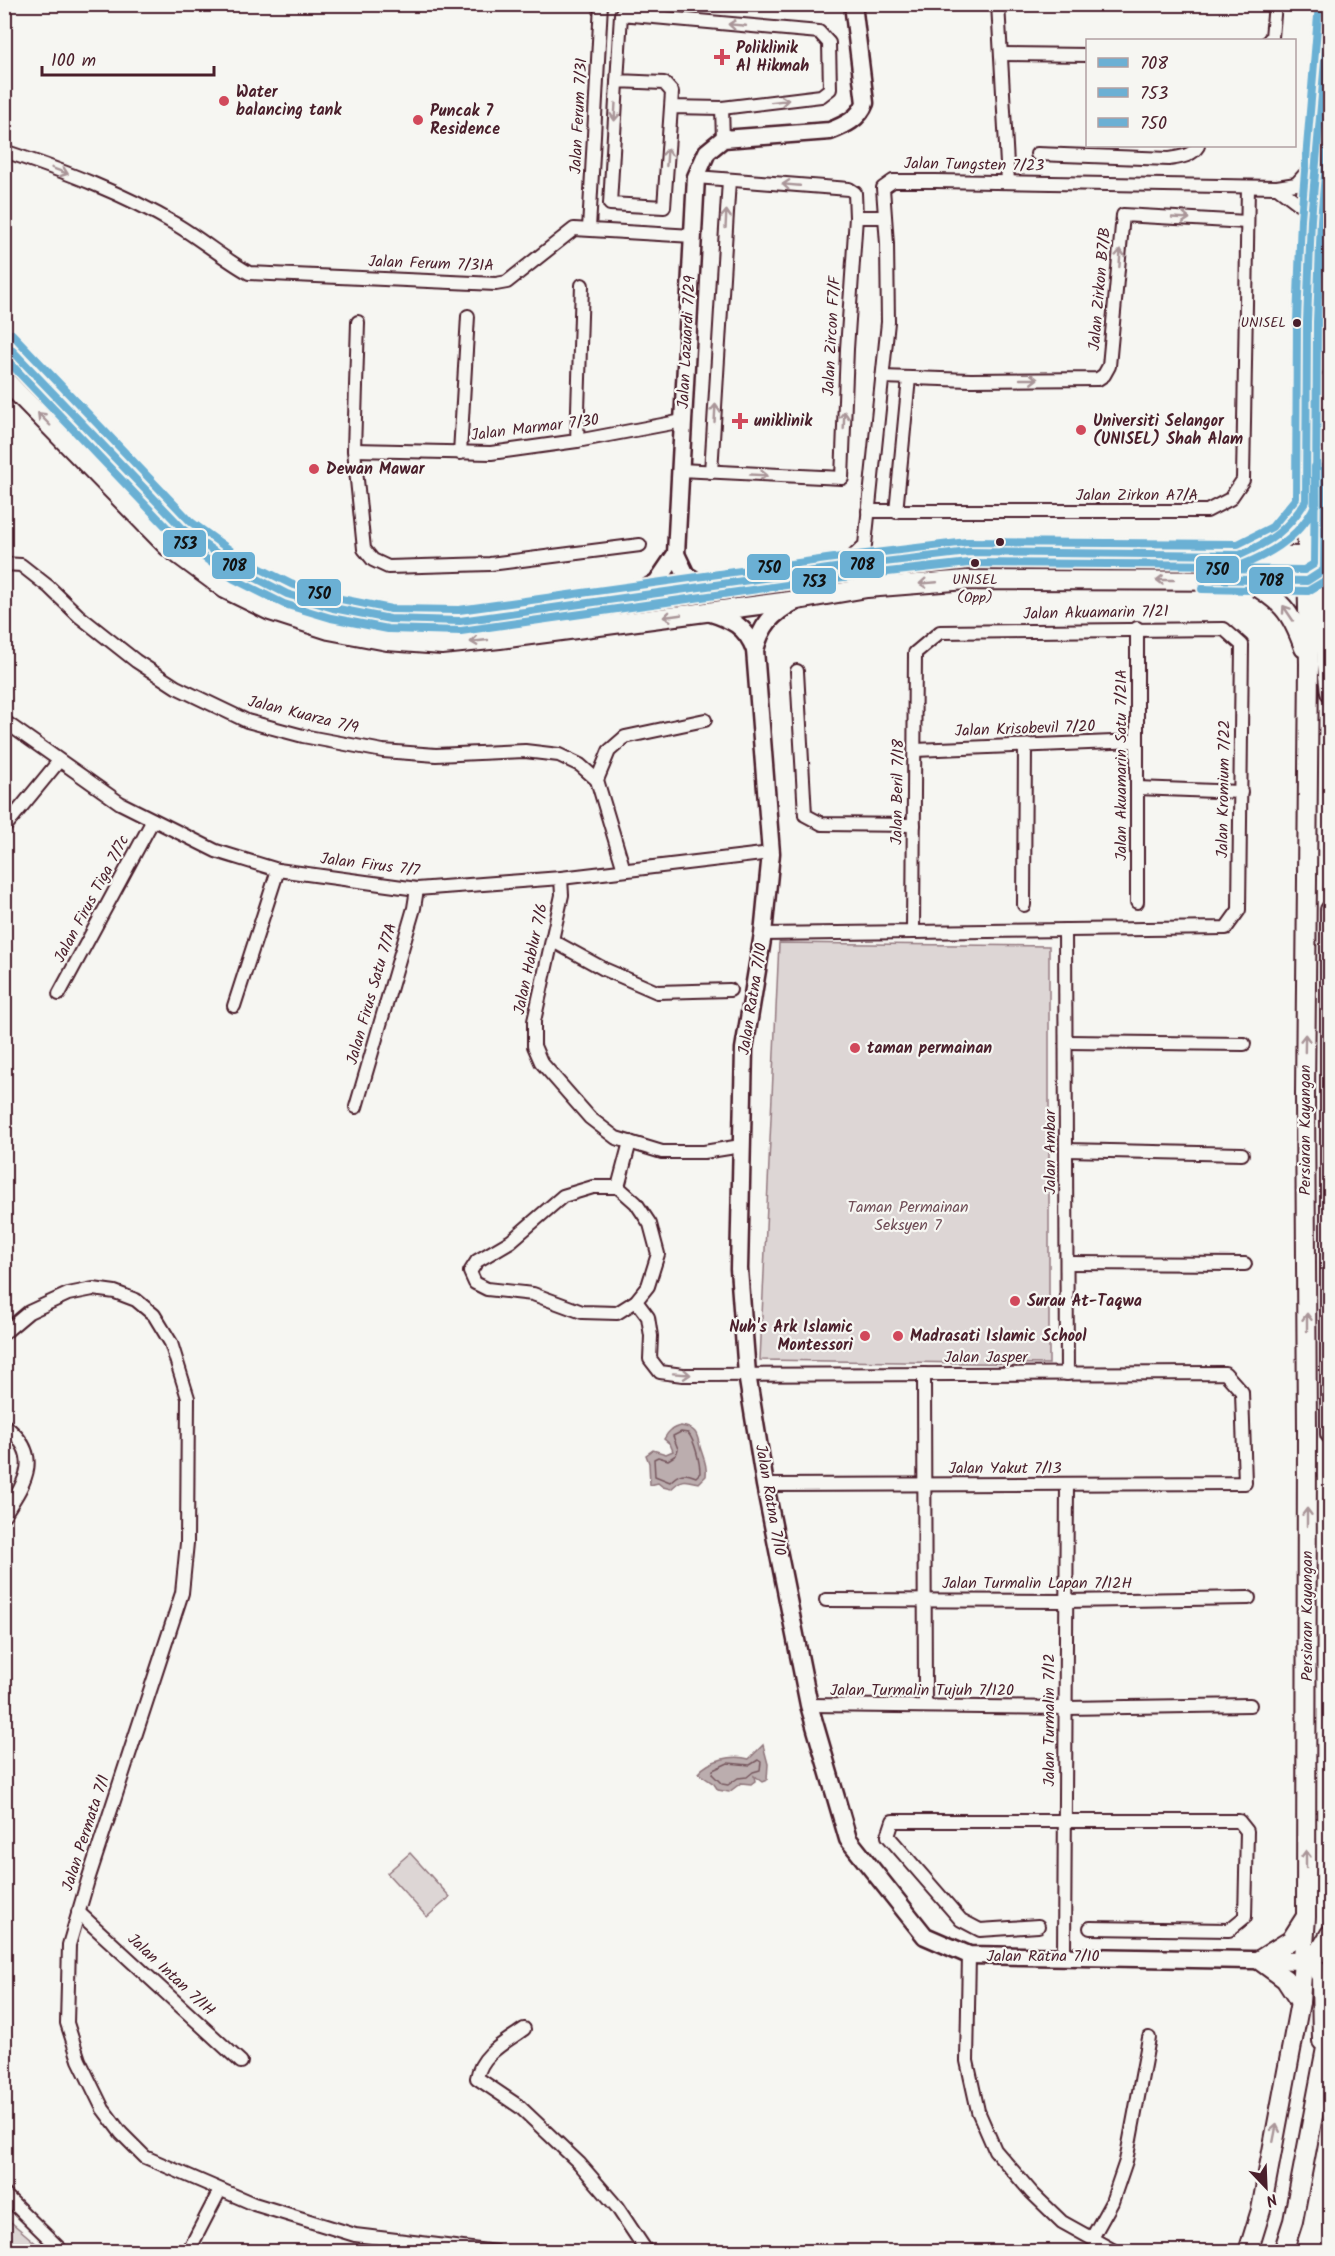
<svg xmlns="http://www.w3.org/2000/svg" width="1335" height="2256" font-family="Kalam,sans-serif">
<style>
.green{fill:#ddd6d5;stroke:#947a80;stroke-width:1.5}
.water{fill:#bbadae;stroke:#8e747a;stroke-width:1.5}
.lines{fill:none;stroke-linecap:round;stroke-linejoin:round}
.shore{stroke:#77585f;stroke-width:1.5}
.street-casing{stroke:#4a1f2b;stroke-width:16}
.secondary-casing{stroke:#4a1f2b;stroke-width:21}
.primary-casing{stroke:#4a1f2b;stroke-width:22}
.street{stroke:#f6f6f2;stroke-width:12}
.secondary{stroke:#f6f6f2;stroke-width:16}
.primary{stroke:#f6f6f2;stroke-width:18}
.bus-1-casing{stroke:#f6f6f2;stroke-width:12}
.bus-2-casing{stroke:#f6f6f2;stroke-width:12}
.bus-3-casing{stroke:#f6f6f2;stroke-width:12}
.bus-1{stroke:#6bb0d4;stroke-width:8}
.bus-2{stroke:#6bb0d4;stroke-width:8}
.bus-3{stroke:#6bb0d4;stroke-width:8}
.oneway{stroke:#a99598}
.poi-dot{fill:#d1495b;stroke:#f6f6f2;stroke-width:2}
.bus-dot{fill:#4a1f2b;stroke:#f6f6f2;stroke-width:2}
.labels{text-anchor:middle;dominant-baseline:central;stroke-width:4.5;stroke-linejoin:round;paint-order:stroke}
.bus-label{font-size:14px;fill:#4a1f2b;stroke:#f6f6f2;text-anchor:end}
.poi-label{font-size:16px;font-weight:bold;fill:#4a1f2b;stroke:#f6f6f2;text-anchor:start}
.street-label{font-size:16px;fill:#4a1f2b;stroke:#f6f6f2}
.park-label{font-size:16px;fill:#6f4d56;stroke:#f6f6f2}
.line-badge{stroke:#f6f6f2;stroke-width:2}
.pale-badge-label{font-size:16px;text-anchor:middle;font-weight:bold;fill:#111}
</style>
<rect width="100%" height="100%" fill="#f6f6f2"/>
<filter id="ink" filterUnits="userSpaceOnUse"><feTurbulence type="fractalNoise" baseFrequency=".0167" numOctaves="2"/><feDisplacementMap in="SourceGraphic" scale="12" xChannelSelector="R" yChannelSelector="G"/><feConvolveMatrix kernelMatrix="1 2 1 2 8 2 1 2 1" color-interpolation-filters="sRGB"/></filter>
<g filter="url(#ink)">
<g class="green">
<path d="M779,943L1049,946V1364L760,1360Z"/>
<path d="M410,1853L450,1897L427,1917L387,1873Z"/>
<path d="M5,2217L45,2251H46H5Z"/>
</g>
<g class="water">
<path d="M681,1426C701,1429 696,1438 702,1453C705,1462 707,1467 706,1476L699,1483C683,1481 685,1476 671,1489L663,1487L658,1483L650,1485L649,1463L646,1455L653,1450L666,1454L673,1451L670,1444L664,1439C668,1431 672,1428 681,1426Z"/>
<path d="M763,1745L768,1764L767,1780L762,1782L754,1776L755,1781L751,1784L741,1783L729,1792L718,1790L714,1784L698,1773C709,1760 733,1754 749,1759Z"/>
</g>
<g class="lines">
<g class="shore">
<path d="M681,1432L688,1433C695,1441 700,1463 700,1473L696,1477C684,1472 679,1473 670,1482L655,1476L654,1459L658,1457L668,1460L676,1455L678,1449L673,1436Z"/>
<path d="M758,1760L761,1762L760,1770L753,1772L747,1777L738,1778L728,1785L722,1784L712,1774L713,1770L728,1763L750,1765Z"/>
</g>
<g class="street-casing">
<g id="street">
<path d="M998,4L1008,182"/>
<path d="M1269,40L1272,37L1275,4"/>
<path d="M1001,54L1088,55"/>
<path d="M617,81L664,83L672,92L671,107L664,207L610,204L621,14L819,32L829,43L830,89L821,96L722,108L671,107"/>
<path d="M722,108L723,139"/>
<path d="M4,151C64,171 123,193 177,225C202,240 224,259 249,273L496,284L507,282L574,229L693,236"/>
<path d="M1037,154L1169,159C1181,157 1192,156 1198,146"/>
<path d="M1277,187L1302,206L1311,219"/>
<path d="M856,217H884"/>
<path d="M589,229L601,4"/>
<path d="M358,322L354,450L364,549L373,560L388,567L490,564L640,545"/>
<path d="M882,377L971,380L1098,379L1104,375L1109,366L1123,215L1247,222"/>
<path d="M577,441L582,285"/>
<path d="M354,450L491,453L577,441L683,421"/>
<path d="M460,453L468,316"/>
<path d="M680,470L842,478L847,349L856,217L855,193L849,189L696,177"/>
<path d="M711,472L729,180"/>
<path d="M868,511H1207L1230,499L1243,480L1248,187"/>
<path d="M896,512L909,378"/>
<path d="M4,564L21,565L49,587L79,616L136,661L176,687L247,721L303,736L383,751L436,755L525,751L559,755L580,765L597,780"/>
<path d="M843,566L865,545L888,322L887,244L883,188L893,181H935L1277,187L1296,184L1315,163"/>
<path d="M797,671L805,815L822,824L914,825"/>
<path d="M4,721L120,803L216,851L278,870L417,889L561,878L771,853"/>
<path d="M915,750L1137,741"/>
<path d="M1137,788L1241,792"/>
<path d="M4,828L59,761"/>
<path d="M624,870L597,780L609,751L625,737L705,720"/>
<path d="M561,878L562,895L534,1021V1046L541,1062L590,1118L616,1138L662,1152H704L741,1146"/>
<path d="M1137,902V628"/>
<path d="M1024,905L1025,746"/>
<path d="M1065,930L1067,1374"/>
<path d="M763,934L1226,928L1239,910L1242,645L1224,629L940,632L915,653L913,931"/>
<path d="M553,941L604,969L657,992L730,990"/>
<path d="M59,994L153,820"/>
<path d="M234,1006L278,870"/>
<path d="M1066,1042L1244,1044"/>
<path d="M356,1107L414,908L417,889"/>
<path d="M1066,1150L1242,1154"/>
<path d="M618,1187L636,1203L650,1224L658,1254L648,1286L636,1301L617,1313L582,1312L533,1294L487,1289L475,1283L470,1272L477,1261L511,1241L563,1196L593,1187H618L630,1142"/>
<path d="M1067,1263L1245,1264"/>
<path d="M636,1301L648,1317L651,1336L650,1359L660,1372L683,1375L1225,1373L1242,1392L1245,1483L765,1485"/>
<path d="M4,1333L29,1312L68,1294L93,1289L115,1292L136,1300L154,1315L171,1343L188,1398L187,1543L182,1593L88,1880L69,1945L67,2023L79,2060L103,2109L121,2133L145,2157L254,2204L355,2235L496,2252"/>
<path d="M924,1374L925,1706"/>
<path d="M4,1425C44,1455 26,1481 4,1515"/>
<path d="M826,1600L1066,1601L1249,1598"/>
<path d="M809,1705L1066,1708L1250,1705"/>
<path d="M78,1912L241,2062"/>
<path d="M1038,1926L980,1930L961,1920L888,1836L893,1821H1239L1247,1831L1245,1917L1229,1930L1090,1928"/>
<path d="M969,1955L967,2061L978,2111L995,2150L1032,2193L1062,2222L1116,2252"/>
<path d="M1064,1955L1067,1484"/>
<path d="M524,2029C506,2042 481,2054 477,2078L520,2107L579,2163L617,2207L647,2252"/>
<path d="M4,2194L63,2252"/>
<path d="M1092,2238L1112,2202L1126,2161L1149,2038"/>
<path d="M188,2252L220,2190"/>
</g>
</g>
<g class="secondary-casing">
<g id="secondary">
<path d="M676,554L686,575L707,588"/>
<path d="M636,595L657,582L676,554L696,177L707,152L723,139L830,131C845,125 859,119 865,103L853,4"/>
<path d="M708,612C731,619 746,626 755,650L771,853L763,934L744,1049L739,1269L747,1374L765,1485L809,1705L848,1839L925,1936L969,1955L1304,1961"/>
<path d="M755,650C761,626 772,613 794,602"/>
</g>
</g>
<g class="primary-casing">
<g id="primary">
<path d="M4,341L184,530L240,570L287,594L333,608L390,619L460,621L842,567L968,552L1307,556L1324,570"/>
<path d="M4,379L168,547L225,589L270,611L329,630L387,641L442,645L500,639L798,600L867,588L967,580L1307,581L1318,574"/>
<path d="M1330,380V432"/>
<path d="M1330,426C1324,470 1324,514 1324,559C1324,604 1324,648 1330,692"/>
<path d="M1247,552C1279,538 1287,530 1306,501"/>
<path d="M1246,580C1281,602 1290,608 1304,648"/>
<path d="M1330,910V1434"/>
<path d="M1304,1961L1317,1969L1321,1977L1322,2041"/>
<path d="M1304,1961L1318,1954L1330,1934"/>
<path d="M1300,2002L1285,1979L1259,1960L1291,1940L1305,1918"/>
<path d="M1248,2252L1261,2210L1300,2002L1306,1917L1307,1429L1305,1094L1309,664L1306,501L1307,322L1311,219L1330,4"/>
<path d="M1283,2252L1293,2221L1330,2027"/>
</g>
</g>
<use href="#street" class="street"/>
<use href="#secondary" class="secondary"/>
<use href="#primary" class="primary"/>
<g class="bus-1-casing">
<g id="bus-1">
<path d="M4,342L184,530L240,570L287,594L333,608L390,619L460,621L842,567L968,552L1240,555C1272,541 1287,530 1306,501L1307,322L1311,219L1330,4"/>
<path d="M1202,579L1307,581L1324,570L1325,467"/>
</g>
</g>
<g class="bus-2-casing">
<g id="bus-2">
<path d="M4,357L176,537L234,579L284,604L331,618L388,629L461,631L843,577L969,563L1242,565C1273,553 1302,535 1316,503L1317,322L1321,220L1330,118"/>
<path d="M1202,589L1308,591L1330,578"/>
</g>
</g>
<g class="bus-3-casing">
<g id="bus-3">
<path d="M12,334L191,522L245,561L291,584L336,598L391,609L459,610L841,557L967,542L1238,544L1272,527L1296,498L1297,322L1301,219L1319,4"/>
<path d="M1202,569L1304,570L1314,564L1315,467"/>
</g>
</g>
<use href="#bus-1" class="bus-1"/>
<use href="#bus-2" class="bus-2"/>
<use href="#bus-3" class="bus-3"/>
</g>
<defs><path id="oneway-shaft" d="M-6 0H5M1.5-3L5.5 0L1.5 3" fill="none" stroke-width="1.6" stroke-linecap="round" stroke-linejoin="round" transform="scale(1.5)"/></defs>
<g class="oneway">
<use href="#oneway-shaft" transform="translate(737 25) rotate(-175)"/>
<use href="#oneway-shaft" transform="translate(780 101) rotate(-7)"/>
<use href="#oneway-shaft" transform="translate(615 112) rotate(93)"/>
<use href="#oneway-shaft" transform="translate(667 157) rotate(-86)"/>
<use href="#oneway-shaft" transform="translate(60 171) rotate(21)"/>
<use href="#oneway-shaft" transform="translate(791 185) rotate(-175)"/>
<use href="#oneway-shaft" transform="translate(1181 218) rotate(3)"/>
<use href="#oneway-shaft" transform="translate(726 219) rotate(-87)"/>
<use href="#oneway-shaft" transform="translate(1120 258) rotate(-86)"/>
<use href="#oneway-shaft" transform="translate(1029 379)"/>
<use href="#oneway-shaft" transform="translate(715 413) rotate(-87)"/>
<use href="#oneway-shaft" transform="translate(44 419) rotate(-134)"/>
<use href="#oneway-shaft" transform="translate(844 420) rotate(-88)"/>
<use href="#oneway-shaft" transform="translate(759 475) rotate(3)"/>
<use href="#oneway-shaft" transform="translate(1165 580) rotate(180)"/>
<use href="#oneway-shaft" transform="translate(928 583) rotate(175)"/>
<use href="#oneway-shaft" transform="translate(1288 613) rotate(-124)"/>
<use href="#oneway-shaft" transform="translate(672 616) rotate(172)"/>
<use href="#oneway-shaft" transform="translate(479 641) rotate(174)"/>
<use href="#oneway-shaft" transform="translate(1305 1043) rotate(-89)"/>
<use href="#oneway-shaft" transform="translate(1307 1322) rotate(-90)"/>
<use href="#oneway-shaft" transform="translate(682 1374) rotate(4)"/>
<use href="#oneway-shaft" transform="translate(1307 1517) rotate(-90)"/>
<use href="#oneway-shaft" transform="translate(1306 1859) rotate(-90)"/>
<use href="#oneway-shaft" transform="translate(1275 2133) rotate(-79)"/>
</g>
</g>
<g class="poi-dot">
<path d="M719 48h6v6h6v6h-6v6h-6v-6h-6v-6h6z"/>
<circle cx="224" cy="101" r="6"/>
<circle cx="418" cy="120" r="6"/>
<path d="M737 412h6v6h6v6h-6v6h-6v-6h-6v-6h6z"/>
<circle cx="1081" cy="430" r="6"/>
<circle cx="314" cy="469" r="6"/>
<circle cx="855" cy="1048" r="6"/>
<circle cx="1015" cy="1301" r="6"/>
<circle cx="865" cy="1336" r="6"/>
<circle cx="898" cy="1336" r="6"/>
</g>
<g class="bus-dot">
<circle cx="1297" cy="323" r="5"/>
<circle cx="1000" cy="542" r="5"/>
<circle cx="975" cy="563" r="5"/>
</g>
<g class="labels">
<g class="bus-label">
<text x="1286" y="323">UNISEL</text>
<text x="975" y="580" text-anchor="middle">UNISEL<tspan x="975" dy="18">(Opp)</tspan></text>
</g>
<g class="poi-label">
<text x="736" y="48">Poliklinik<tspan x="736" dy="18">Al Hikmah</tspan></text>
<text x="236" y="92">Water<tspan x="236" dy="18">balancing tank</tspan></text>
<text x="430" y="111">Puncak 7<tspan x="430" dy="18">Residence</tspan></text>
<text x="754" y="421">uniklinik</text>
<text x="1093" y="421">Universiti Selangor<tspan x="1093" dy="18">(UNISEL) Shah Alam</tspan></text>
<text x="326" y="469">Dewan Mawar</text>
<text x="867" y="1048">taman permainan</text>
<text x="1027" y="1301">Surau At-Taqwa</text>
<text x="853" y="1327" text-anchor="end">Nuh's Ark Islamic<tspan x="853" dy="18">Montessori</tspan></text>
<text x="910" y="1336">Madrasati Islamic School</text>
</g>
<g class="street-label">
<text transform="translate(579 116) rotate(-87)">Jalan Ferum 7/31</text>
<text transform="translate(974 165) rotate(1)">Jalan Tungsten 7/23</text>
<text transform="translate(431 264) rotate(2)">Jalan Ferum 7/31A</text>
<text transform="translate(1100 289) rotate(-85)">Jalan Zirkon B7/B</text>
<text transform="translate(832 336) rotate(-87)">Jalan Zircon F7/F</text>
<text transform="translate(687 342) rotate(-87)">Jalan Lazuardi 7/29</text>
<text transform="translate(535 428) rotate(-7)">Jalan Marmar 7/30</text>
<text x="1137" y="495">Jalan Zirkon A7/A</text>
<text transform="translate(1096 613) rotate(-1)">Jalan Akuamarin 7/21</text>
<text transform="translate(303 715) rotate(14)">Jalan Kuarza 7/9</text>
<text transform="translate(1025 729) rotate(-2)">Jalan Krisobevil 7/20</text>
<text transform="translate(1121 765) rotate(-90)">Jalan Akuamarin Satu 7/21A</text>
<text transform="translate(1224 789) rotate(-89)">Jalan Kromium 7/22</text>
<text transform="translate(898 792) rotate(-89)">Jalan Beril 7/18</text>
<text transform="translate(370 865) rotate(7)">Jalan Firus 7/7</text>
<text transform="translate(92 899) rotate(-62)">Jalan Firus Tiga 7/7c</text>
<text transform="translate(531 959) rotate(-78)">Jalan Hablur 7/6</text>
<text transform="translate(372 994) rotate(-74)">Jalan Firus Satu 7/7A</text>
<text transform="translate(753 999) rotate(-81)">Jalan Ratna 7/10</text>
<text transform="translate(1305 1130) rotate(-90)">Persiaran Kayangan</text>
<text transform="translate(1050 1152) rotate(-90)">Jalan Ambar</text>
<text x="986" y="1357">Jalan Jasper</text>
<text x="1005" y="1468">Jalan Yakut 7/13</text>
<text transform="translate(770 1500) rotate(80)">Jalan Ratna 7/10</text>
<text x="1037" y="1583">Jalan Turmalin Lapan 7/12H</text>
<text transform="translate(1307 1616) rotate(-90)">Persiaran Kayangan</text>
<text x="922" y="1690">Jalan Turmalin Tujuh 7/120</text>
<text transform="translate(1049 1720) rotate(-90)">Jalan Turmalin 7/12</text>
<text transform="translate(86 1833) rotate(-72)">Jalan Permata 7/1</text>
<text x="1043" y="1956">Jalan Ratna 7/10</text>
<text transform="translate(171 1975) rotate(43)">Jalan Intan 7/1H</text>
</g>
<g class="park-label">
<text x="908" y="1207">Taman Permainan<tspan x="908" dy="18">Seksyen 7</tspan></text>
</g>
</g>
<g class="line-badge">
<rect x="162" y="529" width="45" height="29" rx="6" fill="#6bb0d4"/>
<rect x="839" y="550" width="46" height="29" rx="6" fill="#6bb0d4"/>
<rect x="211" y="551" width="45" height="29" rx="6" fill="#6bb0d4"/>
<rect x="746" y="553" width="45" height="28" rx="6" fill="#6bb0d4"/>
<rect x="1195" y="555" width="45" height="29" rx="6" fill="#6bb0d4"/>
<rect x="1248" y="566" width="46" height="29" rx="6" fill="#6bb0d4"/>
<rect x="791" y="567" width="46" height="28" rx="6" fill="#6bb0d4"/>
<rect x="296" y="578" width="46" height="29" rx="6" fill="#6bb0d4"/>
</g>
<g class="pale-badge-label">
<text x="185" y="549">753</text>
<text x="862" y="570">708</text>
<text x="234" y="571">708</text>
<text x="769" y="573">750</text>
<text x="1217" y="575">750</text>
<text x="1271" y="586">708</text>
<text x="814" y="587">753</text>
<text x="319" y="599">750</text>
</g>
<rect width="1335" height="2256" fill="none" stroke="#f6f6f2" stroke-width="24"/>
<rect x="12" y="12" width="1311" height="2232" fill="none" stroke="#4a1f2b" stroke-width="2" filter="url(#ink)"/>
<rect x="1086" y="39" width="210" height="108" fill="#f6f6f2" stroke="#b1a0a2" stroke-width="1.5"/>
<rect x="1098" y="58" width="30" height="9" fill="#6bb0d4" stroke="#b1a0a2" stroke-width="1.5"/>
<text x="1140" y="69" font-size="18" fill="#4a1f2b">708</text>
<rect x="1098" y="88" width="30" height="9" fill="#6bb0d4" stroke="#b1a0a2" stroke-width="1.5"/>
<text x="1140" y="99" font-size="18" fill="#4a1f2b">753</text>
<rect x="1098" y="118" width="30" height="9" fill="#6bb0d4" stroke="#b1a0a2" stroke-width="1.5"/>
<text x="1140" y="129" font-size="18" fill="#4a1f2b">750</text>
<g transform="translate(1266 2187) rotate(157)" stroke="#f6f6f2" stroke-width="4.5" paint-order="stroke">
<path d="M0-4.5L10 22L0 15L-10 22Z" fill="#4a1f2b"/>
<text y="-9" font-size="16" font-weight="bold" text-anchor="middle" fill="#4a1f2b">N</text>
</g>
<path d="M42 66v9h172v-9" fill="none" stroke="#4a1f2b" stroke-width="3"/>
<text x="51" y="66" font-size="18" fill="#4a1f2b" stroke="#f6f6f2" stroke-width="4.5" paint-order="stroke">100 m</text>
</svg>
